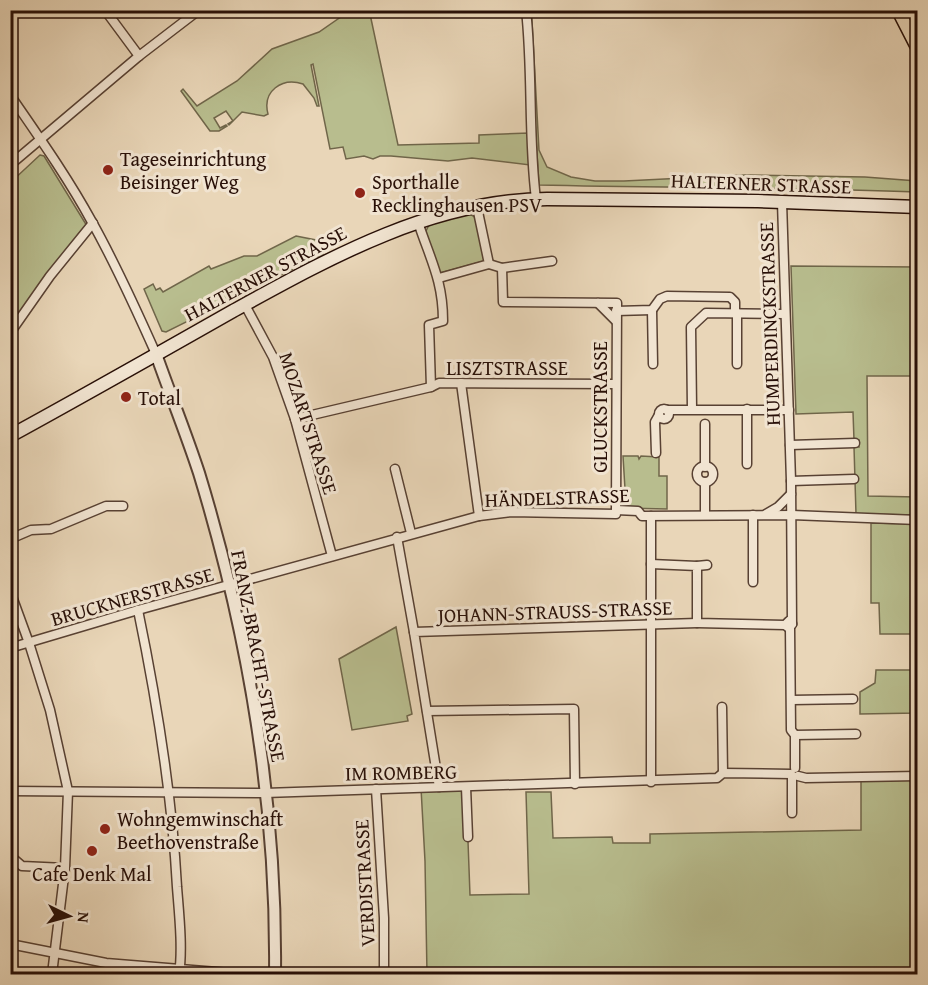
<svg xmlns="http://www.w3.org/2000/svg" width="928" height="985" font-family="'Gentium Book Plus',serif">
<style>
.green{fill:#b8bd8e;stroke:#70664a;stroke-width:1.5}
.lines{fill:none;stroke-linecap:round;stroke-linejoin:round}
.minor-casing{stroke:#584133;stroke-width:11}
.tertiary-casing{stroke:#584133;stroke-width:14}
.secondary-casing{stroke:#280f07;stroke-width:15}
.primary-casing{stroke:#280f07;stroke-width:15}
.minor{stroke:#f1e4d1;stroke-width:8}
.tertiary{stroke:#f1e4d1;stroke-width:10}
.secondary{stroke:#f1e4d1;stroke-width:12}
.primary{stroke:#e9d6b8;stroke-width:12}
.poi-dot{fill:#8f2418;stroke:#f1e4d1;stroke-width:2}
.labels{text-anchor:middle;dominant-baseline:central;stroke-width:6;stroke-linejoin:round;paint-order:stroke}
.poi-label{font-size:20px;fill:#280f07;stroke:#f1e4d1;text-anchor:start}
.street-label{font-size:20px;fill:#280f07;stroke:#f1e4d1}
</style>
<rect width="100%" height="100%" fill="#e9d6b8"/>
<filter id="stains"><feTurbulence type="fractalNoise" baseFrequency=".00333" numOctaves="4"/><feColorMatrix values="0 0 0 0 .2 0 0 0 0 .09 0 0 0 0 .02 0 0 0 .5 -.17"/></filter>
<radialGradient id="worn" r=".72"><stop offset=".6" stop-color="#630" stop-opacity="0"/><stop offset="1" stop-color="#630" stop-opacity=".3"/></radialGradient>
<g class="green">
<path d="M528,11H531L532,21L539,150L547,167L571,177L595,181H624L745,175L865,177L917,181V192C791,187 665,188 539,185Z"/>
<path d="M348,12L370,14L398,145L479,143V135L529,133L530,165L472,158L448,161L391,156H380L373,159L364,156L346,159L343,147L330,149L313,64L311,65L319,106H317L314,98L303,84C282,77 262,91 268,114L264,116L242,112L229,125L228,124L233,121L226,111L214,118L220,128L226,125L227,126L219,131H210L181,91L183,89L197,106L237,81L272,49L319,32Z"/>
<path d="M40,155L44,156L87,226L11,330V182Z"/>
<path d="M470,214L478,219L484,261L440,273L438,271L425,233L430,223Z"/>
<path d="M296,236L316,240L323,254L166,332L162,331L144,289L153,284L156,290L160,288L163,292L209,266L211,269L244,256H257Z"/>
<path d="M791,266L917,267V376H867L868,496L917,497V515L856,514L854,447H859V440H854L853,412L796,414Z"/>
<path d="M623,456H638L639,459L641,456L659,457V476H667V509L623,508V493H625V489Z"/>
<path d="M871,523L917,524V634H880L879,603H871Z"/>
<path d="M396,627L412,714L407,716L408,721L352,730L339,659Z"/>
<path d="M876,670H917V713L860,714V692L875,683Z"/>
<path d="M917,780V974H427L425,861L421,788L466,787L470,895L529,894L526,792H551L553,838L612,837L613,843H650V834L861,830V781Z"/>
</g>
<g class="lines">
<g class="minor-casing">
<g id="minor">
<path d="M105,10L139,56"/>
<path d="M526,10C533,73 528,137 536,199"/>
<path d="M10,95C39,137 68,178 92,222C116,265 136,309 156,354"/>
<path d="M10,165L139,56L199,10"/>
<path d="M782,202L791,481L792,624"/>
<path d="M418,222C430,259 443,280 443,321L429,325L431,387"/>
<path d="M489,264L502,268L552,261"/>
<path d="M502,268L503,302L617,303L616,510"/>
<path d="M439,278L489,264L477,207"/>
<path d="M598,303L616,321"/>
<path d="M245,305L273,357L295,419L332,556"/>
<path d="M652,310L653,364"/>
<path d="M616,311L652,310L660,299L667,296L730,297L735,302V313"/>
<path d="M10,333L50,276L93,223"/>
<path d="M737,364V313"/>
<path d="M461,383L479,516"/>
<path d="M692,409L691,327L706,313L785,314"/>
<path d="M747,409V464"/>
<circle cx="664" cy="414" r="5"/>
<path d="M667,410H789"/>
<path d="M295,419L431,387L439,383L615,384"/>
<path d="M790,445L855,443"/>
<path d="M656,453L655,422L659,415"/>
<circle cx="705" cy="474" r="8"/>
<path d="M705,467V424"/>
<path d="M395,469L411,533"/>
<path d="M791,481L854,479"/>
<path d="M766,514L778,507L791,494"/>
<path d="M705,515V482"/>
<path d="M753,515V582"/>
<path d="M651,516V782"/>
<path d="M397,537L414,632"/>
<path d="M10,539L31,530L51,529L106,506H123"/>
<path d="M651,564L697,566V623L785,625L789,628L792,624L789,621L785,625"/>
<path d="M697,566L707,565"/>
<path d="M10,591L29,643L50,710L68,791L65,868L52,974"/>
<path d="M138,610C157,702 172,793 177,887C179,913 183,949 179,974"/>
<path d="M790,628L791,730L795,735V768"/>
<path d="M10,648L138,610L479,516L511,512L616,514V510L638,511L642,516L792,515L918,520"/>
<path d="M792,700L853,699"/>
<path d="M722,707L723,773"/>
<path d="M427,711L574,709L575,784"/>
<path d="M795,735L856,734"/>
<path d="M798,776L806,778L918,776"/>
<path d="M439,787L414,632L697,623"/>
<path d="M466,787L468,837"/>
<path d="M376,789L384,918V974"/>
<path d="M10,791L265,793L717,778L723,773L791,774"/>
<path d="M792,813V776"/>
<path d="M10,860H15L22,866L65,868"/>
<path d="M10,944L106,963L242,974"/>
</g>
</g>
<g class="tertiary-casing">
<path id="tertiary" d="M156,354C170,394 186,433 199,473C248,634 277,806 275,974"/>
</g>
<g class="secondary-casing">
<path id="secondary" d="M10,436C85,395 159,353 233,311C331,257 433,200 547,199L758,201L918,207"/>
</g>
<g class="primary-casing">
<path id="primary" d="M898,10L918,49"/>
</g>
<use href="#minor" class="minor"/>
<use href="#tertiary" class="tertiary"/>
<use href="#secondary" class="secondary"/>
<use href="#primary" class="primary"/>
</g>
<g class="poi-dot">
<circle cx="108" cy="170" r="6"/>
<circle cx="360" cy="193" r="6"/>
<circle cx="126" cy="397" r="6"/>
<circle cx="105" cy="829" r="6"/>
<circle cx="92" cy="851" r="6"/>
</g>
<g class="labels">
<g class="poi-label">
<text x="120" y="158">Tageseinrichtung<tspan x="120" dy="23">Beisinger Weg</tspan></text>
<text x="372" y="181">Sporthalle<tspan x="372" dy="23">Recklinghausen PSV</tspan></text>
<text x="138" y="397">Total</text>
<text x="117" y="818">Wohngemwinschaft<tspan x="117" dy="23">Beethovenstraße</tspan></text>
<text x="92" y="873" text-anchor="middle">Cafe Denk Mal</text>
</g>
<g class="street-label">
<text transform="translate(761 183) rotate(2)">HALTERNER STRASSE</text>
<text transform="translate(265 273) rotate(-28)">HALTERNER STRASSE</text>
<text transform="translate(769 324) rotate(-92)">HUMPERDINCKSTRASSE</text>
<text x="507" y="367">LISZTSTRASSE</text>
<text transform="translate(599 407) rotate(-90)">GLUCKSTRASSE</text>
<text transform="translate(309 423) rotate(72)">MOZARTSTRASSE</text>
<text transform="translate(557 497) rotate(-2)">HÄNDELSTRASSE</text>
<text transform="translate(132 596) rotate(-16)">BRUCKNERSTRASSE</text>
<text transform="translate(555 611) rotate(-2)">JOHANN-STRAUSS-STRASSE</text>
<text transform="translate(259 656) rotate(79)">FRANZ-BRACHT-STRASSE</text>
<text transform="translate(401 772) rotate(-1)">IM ROMBERG</text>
<text transform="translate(364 883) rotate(-93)">VERDISTRASSE</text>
</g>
</g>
<rect width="928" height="985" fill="none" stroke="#e9d6b8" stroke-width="36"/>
<rect x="12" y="12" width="904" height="961" fill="none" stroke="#280f07" stroke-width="3"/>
<rect x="18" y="18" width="892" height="949" fill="none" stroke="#280f07" stroke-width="1.5"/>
<g transform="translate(69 916) rotate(95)" stroke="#f1e4d1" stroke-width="4.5" paint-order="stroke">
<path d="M0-4.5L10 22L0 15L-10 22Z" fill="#280f07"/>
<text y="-9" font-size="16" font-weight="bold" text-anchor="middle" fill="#280f07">N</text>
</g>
<rect width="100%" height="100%" filter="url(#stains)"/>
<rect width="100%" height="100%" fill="url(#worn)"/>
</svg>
